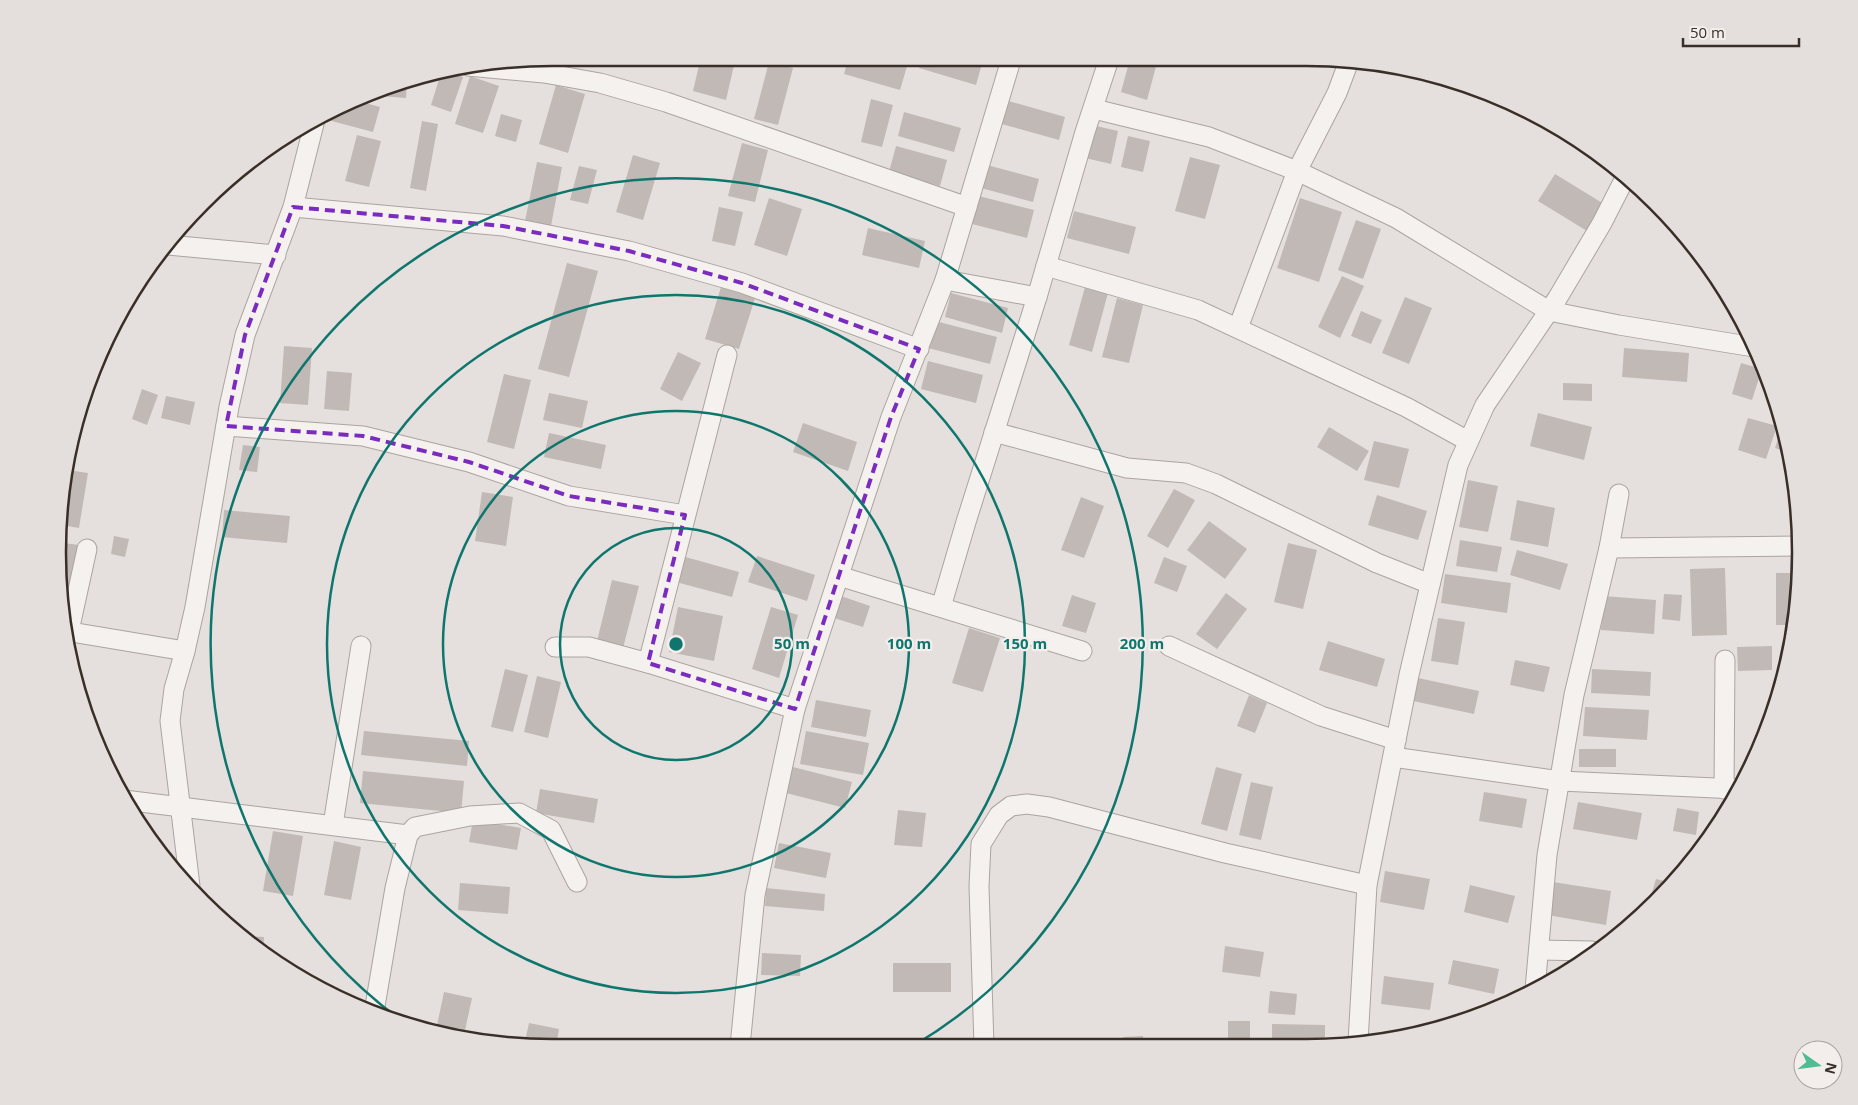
<svg xmlns="http://www.w3.org/2000/svg" width="1858" height="1105" font-family="'Open Sans',sans-serif">
<style>
.building{fill:#c1b9b5}
.lines{fill:none;stroke-linecap:round;stroke-linejoin:round}
.minor-casing{stroke:#aba49f;stroke-width:21}
.minor{stroke:#f4f1ef;stroke-width:19}
.marked{fill:none;stroke:#7b2cbf;stroke-width:4;stroke-dasharray:10 6;stroke-linejoin:round}
.ring{fill:none;stroke:#0f766e;stroke-width:2.5}
.rim{fill:none;stroke:#392f28;stroke-width:2.5}
.centre{fill:#0f766e;stroke:#f3eeec;stroke-width:2.5}
.ring-label{font-size:15px;text-anchor:middle;font-weight:bold;fill:#0f766e;stroke:#f3eeec;stroke-width:4.5;stroke-linejoin:round;paint-order:stroke}
</style>
<rect width="100%" height="100%" fill="#e5e0dd"/>
<g class="building">
<path d="M1130,59H1158L1147,100L1121,92Z"/>
<path d="M848,60H898L908,63L900,90L844,74Z"/>
<path d="M921,60H983L976,85L919,68Z"/>
<path d="M700,61H735L726,100L693,91Z"/>
<path d="M769,62L793,68L778,125L754,119Z"/>
<path d="M447,71L463,77L451,112L431,105L441,73Z"/>
<path d="M470,76L499,86L483,133L455,124Z"/>
<path d="M407,80L406,98L367,95L394,84Z"/>
<path d="M556,85L585,94L568,153L539,144Z"/>
<path d="M871,99L893,105L882,147L861,142Z"/>
<path d="M354,100L380,107L373,132L324,119L326,113Z"/>
<path d="M1005,100L1065,117L1059,140L998,123Z"/>
<path d="M904,112L961,128L954,152L898,136Z"/>
<path d="M501,114L522,120L516,142L495,136Z"/>
<path d="M422,121L438,124L426,191L410,188Z"/>
<path d="M1092,125L1118,131L1111,164L1085,158Z"/>
<path d="M357,135L381,141L369,187L345,181Z"/>
<path d="M1128,136L1150,141L1143,172L1121,167Z"/>
<path d="M742,143L768,150L755,202L728,196Z"/>
<path d="M896,146L947,160L940,186L889,172Z"/>
<path d="M633,155L660,163L643,220L616,212Z"/>
<path d="M1190,157L1220,165L1205,219L1175,211Z"/>
<path d="M537,162L562,167L551,226L525,221Z"/>
<path d="M987,165L1039,179L1033,202L981,188Z"/>
<path d="M579,166L597,170L588,204L570,200Z"/>
<path d="M1555,174L1604,204L1587,231L1538,201Z"/>
<path d="M979,196L1034,210L1027,238L972,224Z"/>
<path d="M769,198L802,209L787,256L754,245Z"/>
<path d="M1300,198L1342,212L1319,282L1277,268Z"/>
<path d="M719,207L743,212L735,246L712,241Z"/>
<path d="M1074,211L1136,227L1129,254L1067,238Z"/>
<path d="M1356,220L1381,229L1363,279L1338,270Z"/>
<path d="M868,228L925,241L919,268L862,255Z"/>
<path d="M567,263L598,271L569,377L538,369Z"/>
<path d="M1342,276L1364,286L1340,338L1318,327Z"/>
<path d="M721,287L755,298L739,349L705,339Z"/>
<path d="M1085,287L1108,293L1092,352L1069,345Z"/>
<path d="M951,293L1008,308L1002,333L945,317Z"/>
<path d="M1405,297L1432,308L1409,364L1382,353Z"/>
<path d="M1117,298L1143,305L1129,363L1102,357Z"/>
<path d="M1361,311L1382,320L1371,344L1351,336Z"/>
<path d="M935,321L997,337L990,364L928,348Z"/>
<path d="M284,346L312,348L308,405L280,403Z"/>
<path d="M1624,348L1689,353L1687,382L1622,377Z"/>
<path d="M678,352L701,363L682,401L660,389Z"/>
<path d="M928,361L983,375L976,403L921,389Z"/>
<path d="M1741,363L1762,369L1752,400L1732,394Z"/>
<path d="M327,371L352,373L349,411L324,409Z"/>
<path d="M504,374L531,380L514,449L487,442Z"/>
<path d="M1563,383L1592,384V401L1563,400Z"/>
<path d="M142,389L158,395L147,425L132,419Z"/>
<path d="M549,393L588,401L582,428L543,420Z"/>
<path d="M166,396L195,402L190,425L161,418Z"/>
<path d="M1538,413L1592,427L1584,460L1530,446Z"/>
<path d="M1748,418L1777,426L1766,459L1738,450Z"/>
<path d="M803,423L857,442L848,471L793,452Z"/>
<path d="M1329,427L1369,451L1357,471L1317,447Z"/>
<path d="M1782,427L1784,434L1790,453L1775,448Z"/>
<path d="M549,433L606,445L601,469L544,457Z"/>
<path d="M1374,441L1409,449L1399,488L1364,480Z"/>
<path d="M243,445L260,447L257,472L239,470Z"/>
<path d="M68,470L88,473L79,528L61,525Z"/>
<path d="M1468,480L1498,486L1488,532L1459,527Z"/>
<path d="M1174,489L1195,500L1168,548L1147,536Z"/>
<path d="M482,492L513,497L506,546L475,541Z"/>
<path d="M1377,495L1427,511L1418,540L1368,525Z"/>
<path d="M1081,497L1104,506L1084,558L1061,550Z"/>
<path d="M1517,500L1555,508L1548,547L1510,540Z"/>
<path d="M224,510L290,516L287,543L222,537Z"/>
<path d="M1209,521L1247,549L1225,579L1187,550Z"/>
<path d="M114,536L129,539L125,557L111,554Z"/>
<path d="M1460,540L1502,547L1497,572L1456,566Z"/>
<path d="M63,543L80,545L71,603L62,602L59,568Z"/>
<path d="M1288,543L1317,550L1303,609L1274,602Z"/>
<path d="M1517,550L1568,564L1560,590L1510,575Z"/>
<path d="M682,556L739,572L732,597L676,582Z"/>
<path d="M757,556L815,575L807,601L748,582Z"/>
<path d="M1164,557L1187,566L1177,592L1154,583Z"/>
<path d="M1725,568L1727,635L1692,636L1690,569Z"/>
<path d="M1776,573H1798L1793,625H1776Z"/>
<path d="M1445,574L1511,583L1507,613L1441,603Z"/>
<path d="M612,580L639,586L623,648L597,641Z"/>
<path d="M1226,593L1247,609L1217,649L1196,634Z"/>
<path d="M1664,594L1682,595L1680,621L1662,619Z"/>
<path d="M1072,595L1096,603L1086,633L1062,626Z"/>
<path d="M841,596L870,606L863,627L834,618Z"/>
<path d="M1603,596L1656,600L1654,634L1601,630Z"/>
<path d="M678,607L723,616L714,661L669,652Z"/>
<path d="M771,607L798,615L779,678L752,669Z"/>
<path d="M1438,618L1465,622L1458,665L1431,661Z"/>
<path d="M969,628L1000,638L983,692L952,683Z"/>
<path d="M1328,641L1385,659L1377,687L1319,670Z"/>
<path d="M1772,646V670L1738,671L1737,647Z"/>
<path d="M1515,660L1550,667L1544,692L1510,685Z"/>
<path d="M505,669L528,675L513,732L491,727Z"/>
<path d="M1592,669L1651,672L1650,696L1591,693Z"/>
<path d="M537,676L561,682L548,738L524,732Z"/>
<path d="M1418,678L1479,691L1474,714L1413,701Z"/>
<path d="M1249,695L1267,703L1255,733L1237,726Z"/>
<path d="M816,700L871,710L866,737L811,727Z"/>
<path d="M1585,707L1649,710L1647,740L1583,736Z"/>
<path d="M364,731L469,741L467,766L361,755Z"/>
<path d="M806,731L869,743L863,775L800,764Z"/>
<rect x="1579" y="749" width="37" height="18"/>
<path d="M793,767L852,782L845,808L786,793Z"/>
<path d="M1216,767L1242,774L1227,831L1201,824Z"/>
<path d="M363,771L464,781L461,813L360,803Z"/>
<path d="M1251,782L1273,787L1261,840L1239,835Z"/>
<path d="M540,789L598,799L594,823L536,813Z"/>
<path d="M1484,792L1527,799L1522,828L1479,821Z"/>
<path d="M1578,802L1642,813L1637,840L1573,829Z"/>
<path d="M1677,808L1699,812L1696,835L1673,831Z"/>
<path d="M898,810L926,813L922,847L894,845Z"/>
<path d="M473,820L521,828L517,850L469,842Z"/>
<path d="M273,831L303,836L293,896L263,891Z"/>
<path d="M334,841L361,847L351,900L324,895Z"/>
<path d="M779,843L831,853L826,878L774,868Z"/>
<path d="M1385,871L1430,879L1424,910L1380,902Z"/>
<path d="M1656,879L1672,883L1659,898L1651,896Z"/>
<path d="M1553,882L1611,891L1606,925L1547,915Z"/>
<path d="M460,883L510,887L508,914L458,910Z"/>
<path d="M1470,885L1515,896L1508,923L1464,912Z"/>
<path d="M766,888L825,894L824,911L765,906Z"/>
<path d="M241,936L264,937L263,953L242,937Z"/>
<path d="M1225,946L1264,952L1260,977L1222,972Z"/>
<path d="M762,953L801,955L800,976L761,975Z"/>
<path d="M1453,960L1499,969L1494,994L1448,984Z"/>
<rect x="893" y="963" width="58" height="29"/>
<path d="M1384,976L1434,983L1430,1010L1381,1004Z"/>
<path d="M1270,991L1297,994L1295,1015L1268,1013Z"/>
<path d="M444,992L472,998L464,1035L436,1030Z"/>
<path d="M1228,1021H1250V1045L1228,1044Z"/>
<path d="M529,1023L559,1029L556,1046H524Z"/>
<path d="M1272,1024L1325,1025V1043L1272,1042Z"/>
<path d="M1143,1036V1046H1123V1037Z"/>
</g>
<g class="lines">
<g class="minor-casing">
<g id="minor">
<path d="M468,66L544,73L600,83L666,102L967,207"/>
<path d="M1094,109L1209,137L1297,171L1396,218L1549,311L1619,325L1754,347"/>
<path d="M293,207L503,226L629,251L742,283L919,349"/>
<path d="M168,245L276,255"/>
<path d="M1046,266L1198,310L1406,407L1468,441"/>
<path d="M945,280L1037,297"/>
<path d="M1238,328L1297,171L1337,93L1349,61"/>
<path d="M226,426L363,436L469,462L569,496L685,515"/>
<path d="M994,432L1127,468L1186,473L1216,484L1377,563L1430,584"/>
<path d="M1609,548L1800,546"/>
<path d="M839,576L1082,651"/>
<path d="M941,607L966,522L1037,297L1085,132L1109,59"/>
<path d="M65,631L185,651"/>
<path d="M69,631L87,549"/>
<path d="M1169,646L1321,716L1396,740"/>
<path d="M555,647H589L648,663L795,709"/>
<path d="M648,663L727,355"/>
<path d="M1393,757L1560,781L1738,789"/>
<path d="M1724,789L1725,660"/>
<path d="M124,800L408,835"/>
<path d="M333,825L361,646"/>
<path d="M190,886L170,721L174,689L185,651L195,607L229,407L245,335L293,207L315,120"/>
<path d="M1539,950L1592,951"/>
<path d="M1535,989L1547,855L1574,695L1609,548L1619,494"/>
<path d="M374,1012L395,888L408,835L415,827L470,816L519,813L551,830L577,882"/>
<path d="M1358,1042L1367,885L1409,675L1458,465L1485,405L1557,299L1602,223L1625,178"/>
<path d="M740,1046L755,895L795,709L891,417L945,280L1011,60"/>
<path d="M984,1046L979,886L981,844L999,815L1011,806L1027,804L1049,807L1225,853L1367,885"/>
</g>
</g>
<use href="#minor" class="minor"/>
</g>
<path class="marked" d="M293,207L503,226L629,251L742,283L919,349L891,417L795,709L648,663L685,515L569,496L469,462L363,436L226,426L245,335Z"/>
<g class="ring">
<circle cx="676" cy="644" r="116"/>
<circle cx="676" cy="644" r="233"/>
<circle cx="676" cy="644" r="349"/>
<path d="M405 1023A466 466 0 1 1 913 1046"/>
</g>
<path d="M0 0H1858V1105H0ZM552 66H1306A486 486 0 0 1 1792 552V553A486 486 0 0 1 1306 1039H552A486 486 0 0 1 66 553V552A486 486 0 0 1 552 66Z" fill="#e4dfdc" fill-rule="evenodd"/>
<path class="rim" d="M552 66H1306A486 486 0 0 1 1792 552V553A486 486 0 0 1 1306 1039H552A486 486 0 0 1 66 553V552A486 486 0 0 1 552 66Z"/>
<circle cx="676" cy="644" r="8" class="centre"/>
<g class="ring-label">
<text x="792" y="649">50 m</text>
<text x="909" y="649">100 m</text>
<text x="1025" y="649">150 m</text>
<text x="1142" y="649">200 m</text>
</g>
<g transform="translate(1818 1065) rotate(104)"><circle r="24" fill="#f3eeec" stroke="#a9a29e"/>
<path d="M0-4L9 19L0 12L-9 19Z" fill="#4fbc91"/>
<text y="-8" font-size="14" font-weight="bold" text-anchor="middle" fill="#392f28">N</text>
</g>
<path d="M1683 38v8h116v-8" fill="none" stroke="#392f28" stroke-width="2.5"/>
<text x="1690" y="38" font-size="15" fill="#392f28" stroke="#f3eeec" stroke-width="4" paint-order="stroke">50 m</text>
</svg>
